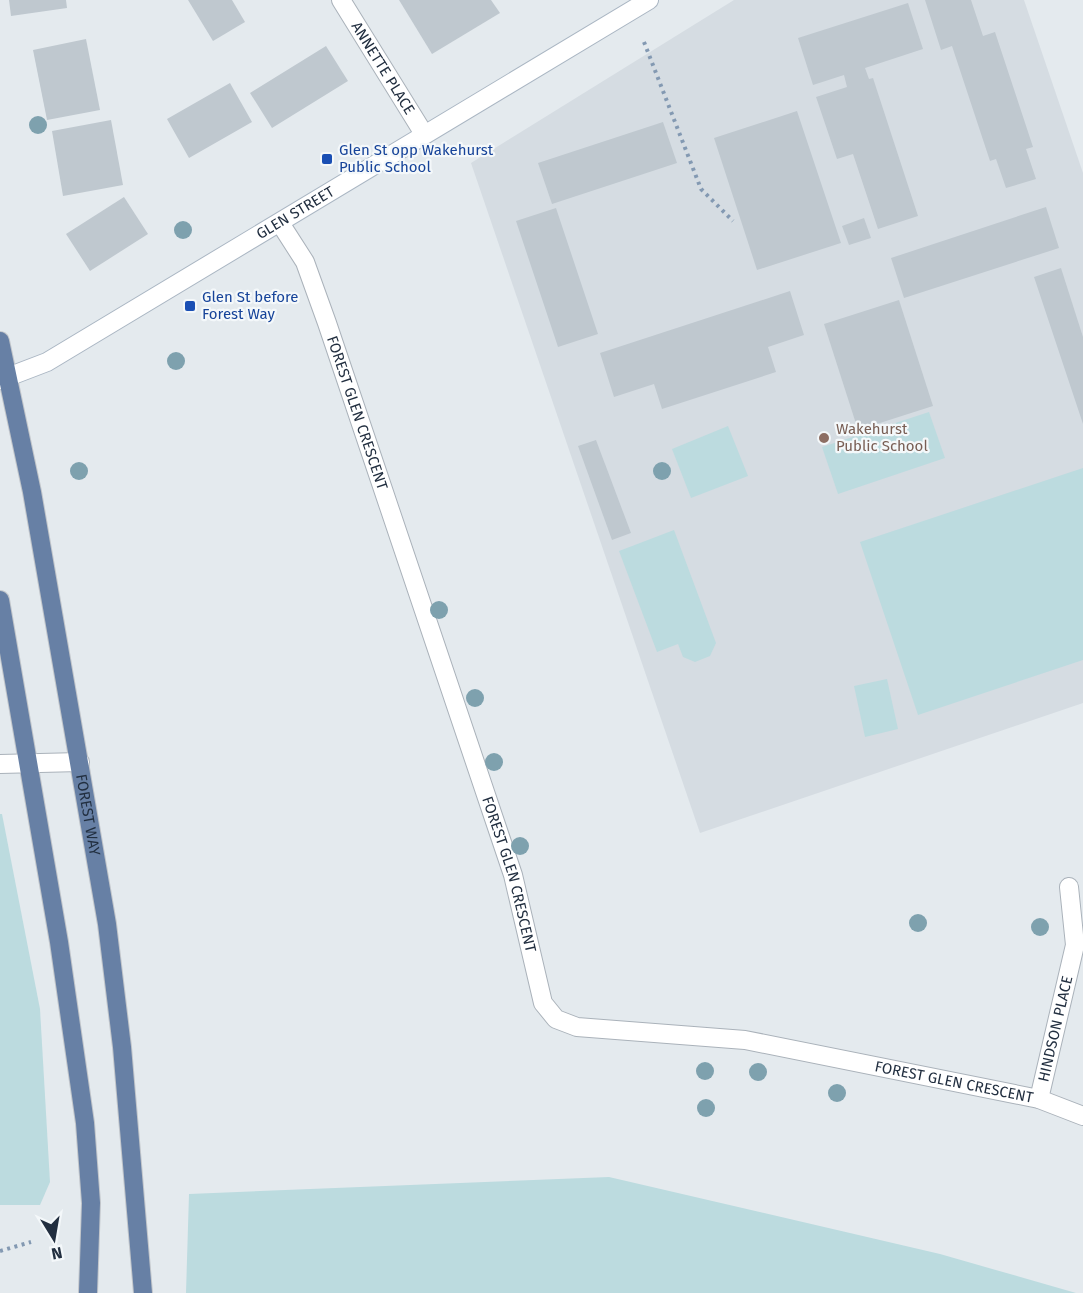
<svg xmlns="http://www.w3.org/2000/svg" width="1083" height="1293" font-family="'Fira Sans',sans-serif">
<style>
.built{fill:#d5dce2}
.green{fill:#bcdbdf}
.building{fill:#bfc8cf}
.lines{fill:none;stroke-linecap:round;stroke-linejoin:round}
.street-casing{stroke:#aab2ba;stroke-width:20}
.secondary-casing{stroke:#aab6c3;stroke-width:20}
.primary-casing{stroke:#c1c5ca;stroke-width:20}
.path{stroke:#8399b2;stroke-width:4;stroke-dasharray:3 4.5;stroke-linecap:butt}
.street{stroke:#fff;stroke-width:18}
.secondary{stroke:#fff;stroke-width:18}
.primary{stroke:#6780a5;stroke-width:18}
.tree{fill:#7ea1ae}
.transit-dot{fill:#1a4fb4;stroke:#f4f8fa;stroke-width:2}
.education-dot{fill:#8d6e63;stroke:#f4f8fa;stroke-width:2}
.labels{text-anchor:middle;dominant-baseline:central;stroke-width:4.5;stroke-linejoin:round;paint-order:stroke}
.street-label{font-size:15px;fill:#222f40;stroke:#f4f8fa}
.transit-label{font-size:15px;fill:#164399;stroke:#f4f8fa;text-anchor:start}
.education-label{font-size:15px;fill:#785e54;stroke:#f4f8fa;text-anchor:start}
</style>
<rect width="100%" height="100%" fill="#e4eaee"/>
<path class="built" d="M734,0H1024L1083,173V703L700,833L471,163Z"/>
<g class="green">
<path d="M929,412L945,458L838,494L822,447Z"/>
<path d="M728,426L748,476L691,498L672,449Z"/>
<path d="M1083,468V660L918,715L860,542Z"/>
<path d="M674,530L716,643L710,656L695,662L683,657L678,644L657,652L619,551Z"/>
<path d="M887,679L898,729L865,737L854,686Z"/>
<path d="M0,814H2L40,1009L50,1182L40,1205H0Z"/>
<path d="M609,1177L940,1254L1076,1293H186L189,1194Z"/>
</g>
<g class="building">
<path d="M9,0H66L67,8L11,16Z"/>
<path d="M188,0H232L245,22L213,41Z"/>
<path d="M399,0H491L500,13L432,54Z"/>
<path d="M925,0H971L983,36L995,32L1033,147L1026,149L1036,179L1006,188L996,159L990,161L952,46L941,50Z"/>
<path d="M908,3L923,49L865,68L869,79L873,78L918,216L878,229L853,154L837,159L816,97L847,87L844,75L813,85L798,38Z"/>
<path d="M86,39L100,110L47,120L33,50Z"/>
<path d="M326,46L348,81L272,128L250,93Z"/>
<path d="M230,83L252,122L189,158L167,119Z"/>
<path d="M797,111L841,243L757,270L714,138Z"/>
<path d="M111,120L123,185L63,196L52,131Z"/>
<path d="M663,122L677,163L552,204L538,163Z"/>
<path d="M124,197L148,234L90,271L66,234Z"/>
<path d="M1046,207L1059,248L904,298L891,258Z"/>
<path d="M556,208L598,334L558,347L516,221Z"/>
<path d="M864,218L871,238L849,245L842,226Z"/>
<path d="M1061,268L1083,337V424L1034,277Z"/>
<path d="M790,291L804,335L768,347L776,372L662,409L654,384L614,397L600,353Z"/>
<path d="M899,300L933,406L858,430L824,324Z"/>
<path d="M596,440L631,533L612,540L578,446Z"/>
</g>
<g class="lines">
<g class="street-casing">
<g id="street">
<path id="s1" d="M341,0L424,134"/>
<path id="s2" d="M280,223L305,262L327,323L513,875L543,1003L556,1019L577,1027L745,1040L1039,1099L1083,1116"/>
<path d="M0,764L80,762"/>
<path id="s3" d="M1039,1099L1075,945L1069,887"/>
</g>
</g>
<g class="secondary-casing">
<g id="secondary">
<path id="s4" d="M0,380L47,362L649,0"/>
</g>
</g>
<g class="primary-casing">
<g id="primary">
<path id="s5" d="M0,341L32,492L107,924L122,1047L143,1293"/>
<path d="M0,600L59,942L85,1123L91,1203L88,1293"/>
</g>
</g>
<g class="path">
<path d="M644,42L701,189L733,221"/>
<path d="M0,1251L31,1242"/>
</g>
<use href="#street" class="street"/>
<use href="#secondary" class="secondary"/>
<use href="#primary" class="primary"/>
</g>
<g class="tree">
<circle cx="38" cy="125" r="9"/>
<circle cx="183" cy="230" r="9"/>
<circle cx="176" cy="361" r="9"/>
<circle cx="79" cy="471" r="9"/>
<circle cx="662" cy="471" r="9"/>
<circle cx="439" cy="610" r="9"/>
<circle cx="475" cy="698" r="9"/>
<circle cx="494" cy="762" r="9"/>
<circle cx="520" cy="846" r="9"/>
<circle cx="918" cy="923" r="9"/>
<circle cx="1040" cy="927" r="9"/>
<circle cx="705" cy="1071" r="9"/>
<circle cx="758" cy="1072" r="9"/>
<circle cx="837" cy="1093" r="9"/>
<circle cx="706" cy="1108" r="9"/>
</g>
<g class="transit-dot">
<rect x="321" y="153" width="12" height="12" rx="3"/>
<rect x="184" y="300" width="12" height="12" rx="3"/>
</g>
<circle class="education-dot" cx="824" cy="438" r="6"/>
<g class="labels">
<g class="street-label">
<text stroke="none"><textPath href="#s1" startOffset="80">ANNETTE PLACE</textPath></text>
<text stroke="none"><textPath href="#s4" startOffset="340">GLEN STREET</textPath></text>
<text stroke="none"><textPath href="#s2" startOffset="206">FOREST GLEN CRESCENT</textPath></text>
<text stroke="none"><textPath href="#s5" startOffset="482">FOREST WAY</textPath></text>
<text stroke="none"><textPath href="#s2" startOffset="692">FOREST GLEN CRESCENT</textPath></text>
<text stroke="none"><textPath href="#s3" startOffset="72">HINDSON PLACE</textPath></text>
<text stroke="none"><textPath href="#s2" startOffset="1250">FOREST GLEN CRESCENT</textPath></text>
</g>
<g class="transit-label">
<text x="339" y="150">Glen St opp Wakehurst<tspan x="339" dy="17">Public School</tspan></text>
<text x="202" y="297">Glen St before<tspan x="202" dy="17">Forest Way</tspan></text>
</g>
<g class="education-label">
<text x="836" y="429">Wakehurst<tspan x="836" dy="17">Public School</tspan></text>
</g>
</g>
<g transform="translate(54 1239) rotate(169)" stroke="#f4f8fa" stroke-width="4.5" paint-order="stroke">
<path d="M0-4.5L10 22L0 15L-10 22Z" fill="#222f40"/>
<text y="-9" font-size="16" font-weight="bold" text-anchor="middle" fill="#222f40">N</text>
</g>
</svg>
